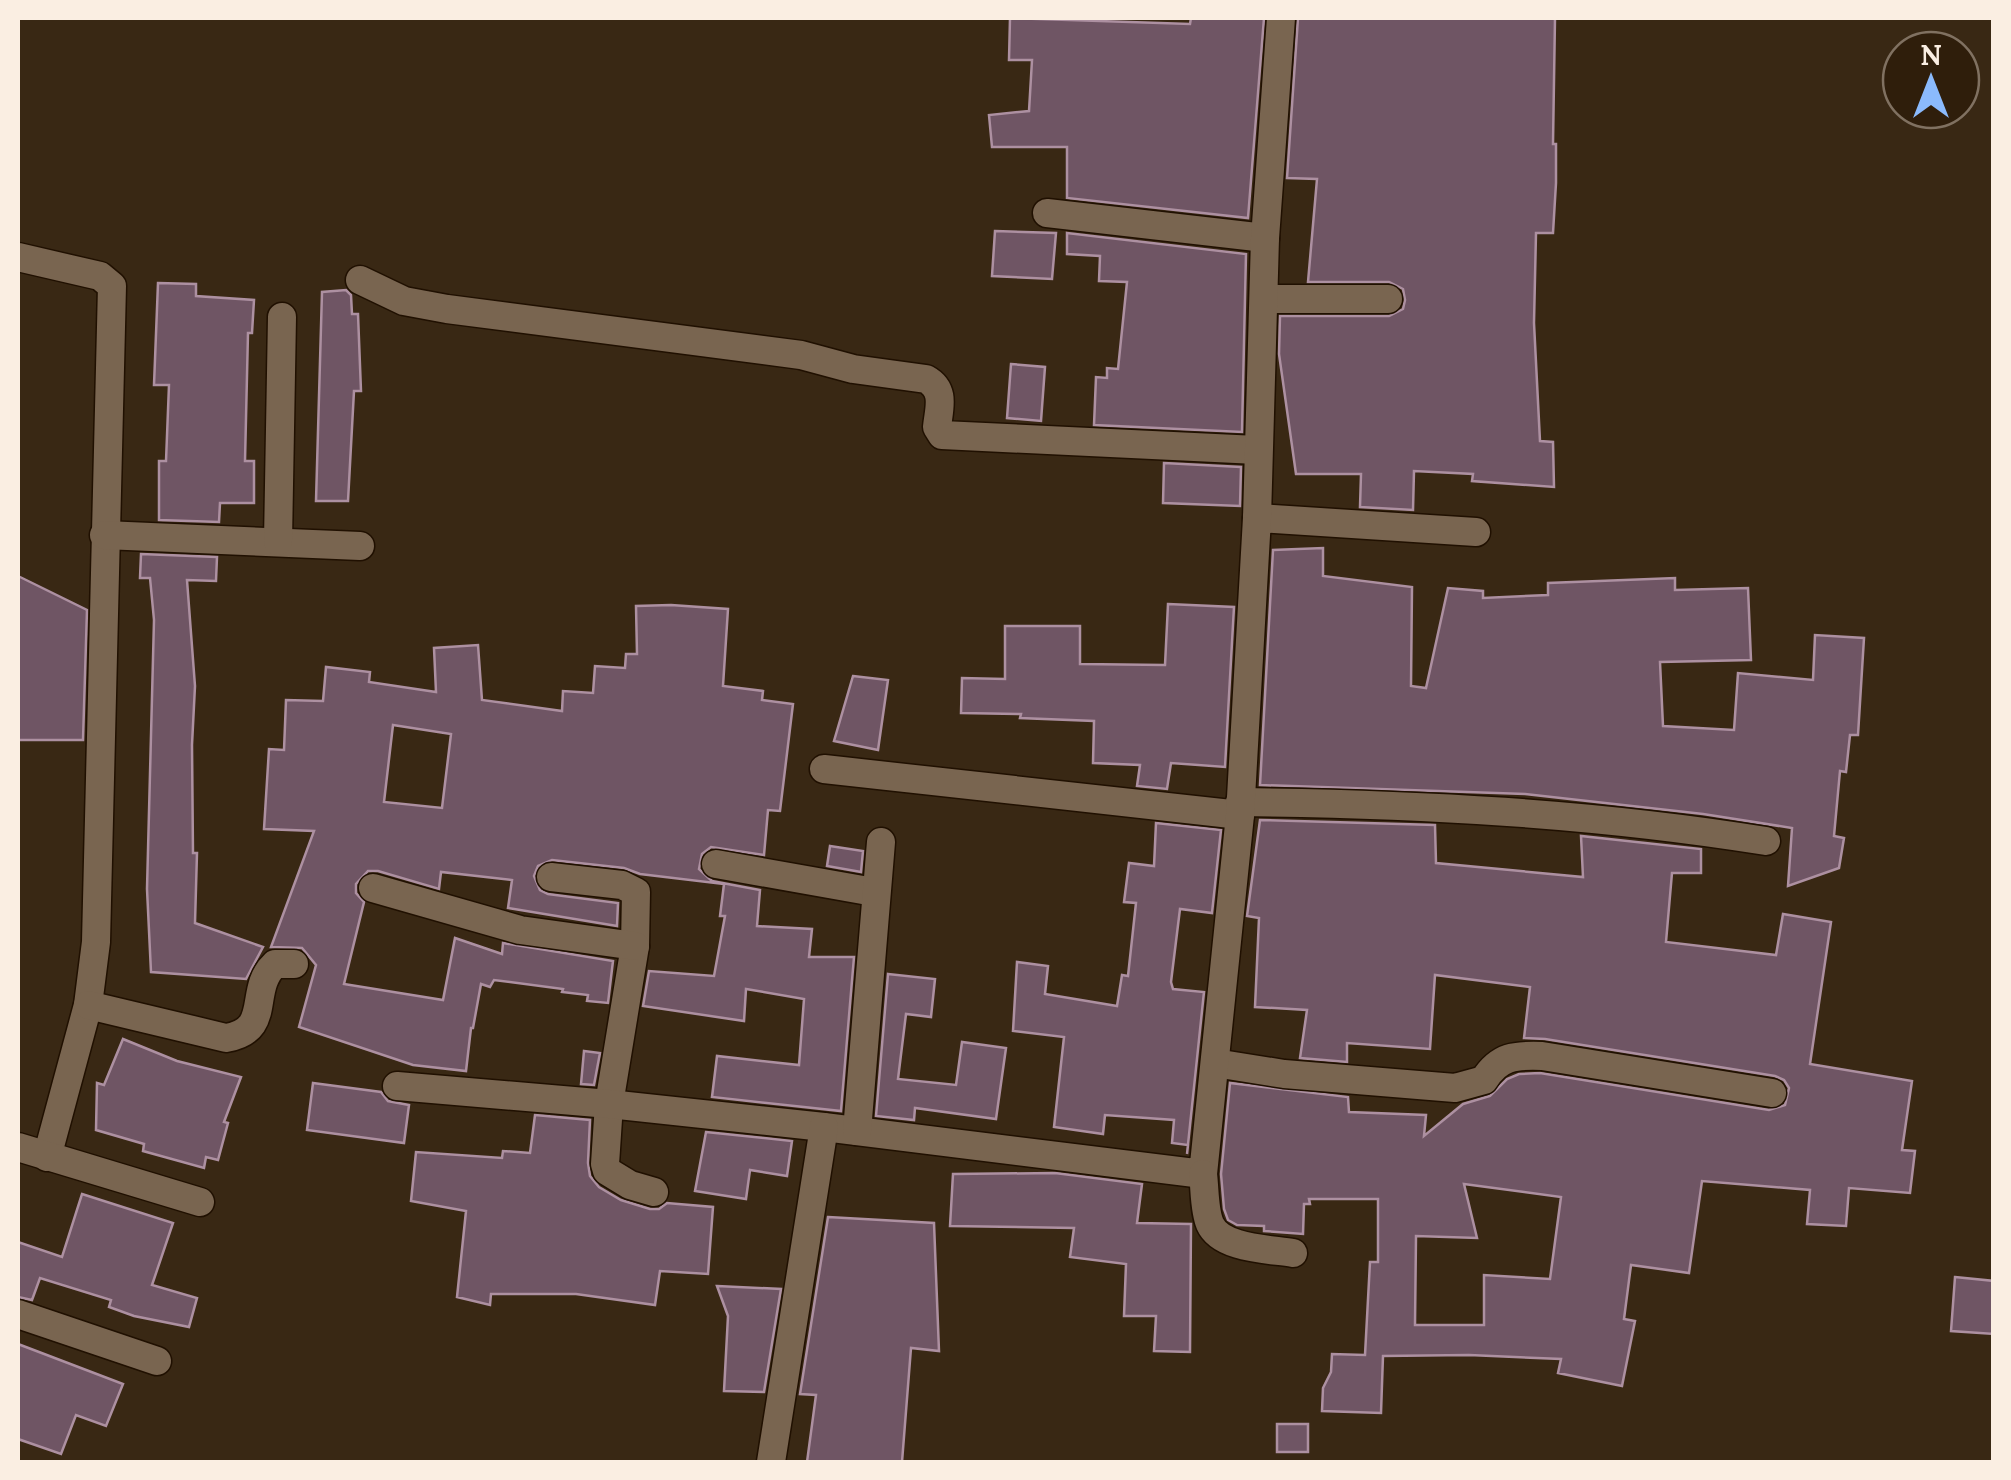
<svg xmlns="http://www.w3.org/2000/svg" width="2011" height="1480" font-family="Lora,serif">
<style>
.building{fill:#6f5564;stroke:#ad90a1;stroke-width:2.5;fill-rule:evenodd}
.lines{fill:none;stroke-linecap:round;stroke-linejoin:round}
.minor-casing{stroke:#201001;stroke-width:31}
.minor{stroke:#796550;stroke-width:28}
</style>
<rect width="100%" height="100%" fill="#392814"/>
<g class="building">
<path d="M1010,18L1190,24L1191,18H1264L1248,218L1067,198V147H992L989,115L1029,111L1032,60H1009Z"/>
<path d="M1298,18H1555L1553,144H1556V183L1553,233H1536L1534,323L1540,441L1553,442L1554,487L1472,481L1473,474L1414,471L1413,510L1360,507L1361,474H1296L1279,354L1280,316H1389L1403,309L1405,300L1403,289L1389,282H1308L1317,179L1287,178Z"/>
<path d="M995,231L1056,233L1052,279L992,276Z"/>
<path d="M1067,233L1246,254L1242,432L1094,425L1096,377L1107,378V368L1118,369L1127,282L1099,281L1100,256L1067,254Z"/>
<path d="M158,283L196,284V296L254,300L252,333H248L245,461H254V503H220L219,522L159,520V461H166L169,385H154Z"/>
<path d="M346,290L351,295L352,314H358L361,391H354L348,501H316L322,292Z"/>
<path d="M1011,364L1045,367L1041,421L1007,418Z"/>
<path d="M1164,463L1241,467L1240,506L1163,503Z"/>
<path d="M1323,548V576L1412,587L1411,686L1426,688L1448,588L1483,591V598L1548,595V583L1675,578V590L1748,588L1751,660L1660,662L1663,726L1734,730L1738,673L1813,680L1815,635L1864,638L1858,735H1850L1846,772L1840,771L1834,836L1844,838L1839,868L1788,886L1792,828L1703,814L1525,794L1260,785L1273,550Z"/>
<path d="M141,554L217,557L216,581L187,580L195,686L192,745L193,853H197L195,923L263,947L246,979L151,972L147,889L154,620L150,578H140Z"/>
<path d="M18,576L87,610L83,740H18Z"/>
<path d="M1168,604L1234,607L1225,767L1171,763L1167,789L1137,786L1140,765L1093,763L1094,721L1020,718L1021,714L961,713L962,678L1005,679V626H1080V664L1165,665Z"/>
<path d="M671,605L728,609L723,686L763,691L762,700L793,704L780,811L768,810L764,855L711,847L702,854L699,869L712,881L760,890L757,926L812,929L809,957H854L841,1111L712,1097L717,1056L799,1065L804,999L746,989L744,1021L643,1006L649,971L714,976L725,916H720L724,884L640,874L624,868L552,860L538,866L534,876L540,890L548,894L618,903L617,926L508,908L512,880L441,872L439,889L378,871H368L356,884V893L364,902L344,984L443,1000L455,938L502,954L503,943L613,961L608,1003L587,1001L588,995L562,992L563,989L494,980L490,987L481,984L473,1028H471L466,1071L413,1065L299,1027L316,965L302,948L271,947L314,831L264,829L269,749L284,750L286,700L323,701L326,667L370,672L369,682L436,692L434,648L478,645L482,700L562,711L563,691L593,693L595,666L625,668L626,654H637L636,606ZM393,725L451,734L442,808L384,802Z"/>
<path d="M853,676L888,680L878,750L834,741Z"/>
<path d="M1260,820L1435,825L1436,863L1583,877L1581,836L1701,849V873H1672L1666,942L1776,955L1783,914L1831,922L1810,1064L1912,1081L1902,1150L1915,1151L1910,1193L1849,1188L1846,1226L1807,1224L1810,1190L1702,1181L1689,1273L1631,1265L1624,1319L1635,1321L1622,1386L1558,1373L1561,1359L1469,1355L1383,1356L1381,1413L1322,1411L1323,1388L1331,1372L1332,1354L1365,1355L1370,1262H1378V1199H1309L1310,1204H1304L1303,1234L1264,1231V1226L1237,1225L1228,1220L1224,1209L1221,1174L1230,1083L1348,1097L1349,1112L1426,1115L1424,1136L1463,1104L1490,1096L1507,1079L1519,1074L1540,1073L1769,1110L1785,1105L1789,1088L1784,1080L1775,1076L1545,1039L1524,1038L1530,987L1435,975L1430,1049L1347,1043V1062L1300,1058L1307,1010L1255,1007L1259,918L1247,916ZM1464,1184L1561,1197L1550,1279L1484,1275V1325H1415L1416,1236L1477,1238Z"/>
<path d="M1156,823L1221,830L1212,913L1180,909L1171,982L1173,989L1204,992L1187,1154L1188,1145L1172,1143L1174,1120L1105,1115L1103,1134L1054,1127L1064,1037L1013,1031L1017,962L1048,966L1045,994L1117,1006L1122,975L1128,976L1136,903L1124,902L1129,863L1154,866Z"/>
<path d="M830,846L863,851L861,872L827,866Z"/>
<path d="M888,974L935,979L931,1017L906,1014L898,1079L956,1085L962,1042L1006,1048L996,1119L915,1108L914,1120L876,1116Z"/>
<path d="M123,1039L177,1061L241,1077L224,1122L228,1123L218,1160L206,1157L204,1168L143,1151L144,1144L96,1130L97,1083L104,1085Z"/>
<path d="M584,1051L600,1053L594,1085L581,1084Z"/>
<path d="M313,1083L381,1092L388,1101L409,1105L404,1143L307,1130Z"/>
<path d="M535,1115L590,1120L588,1163L590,1176L599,1187L621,1200L650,1209H659L667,1203L713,1207L708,1274L660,1271L655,1305L576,1294H491L490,1305L457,1297L466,1211L411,1201L416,1152L502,1158L503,1151L530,1153Z"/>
<path d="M706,1132L792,1141L787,1176L750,1170L746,1199L695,1191Z"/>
<path d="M1055,1173L1142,1184L1137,1223L1191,1224L1190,1352L1154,1351L1156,1316H1124L1126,1264L1070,1257L1074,1228L950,1226L953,1174Z"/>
<path d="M82,1194L173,1223L152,1285L197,1298L189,1327L134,1316L109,1307L111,1300L40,1278L32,1300L18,1297V1242L62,1257Z"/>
<path d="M828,1217L934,1223L939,1351L911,1348L902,1462H807L816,1395L800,1394Z"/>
<path d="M1955,1277L1994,1281V1334L1951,1331Z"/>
<path d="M717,1286L781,1289L764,1392L724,1391L728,1316Z"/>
<path d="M18,1344L123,1384L106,1426L76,1415L61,1454L18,1439Z"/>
<rect x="1277" y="1424" width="31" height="28"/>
</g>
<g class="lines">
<g class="minor-casing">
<g id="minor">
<path d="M1047,213L1265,238"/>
<path d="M18,257L100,276L112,286L96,942L88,1005L47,1157"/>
<path d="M360,280L404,301L447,309L801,355L853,369L926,379C946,390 939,408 937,427L942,435L1257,450"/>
<path d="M1264,299H1388"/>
<path d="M1257,518L1476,532"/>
<path d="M104,535L360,546"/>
<path d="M278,541L282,317"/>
<path d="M824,769L1240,815"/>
<path d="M1240,802C1417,804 1592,813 1766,841"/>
<path d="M716,864L874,892"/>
<path d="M551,877L622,885L636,892L635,946L609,1104L605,1164L607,1171L630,1185L654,1192"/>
<path d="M373,888L520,930L635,946"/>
<path d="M88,1005L226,1038C274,1030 247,990 275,964H294"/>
<path d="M1215,1063L1284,1074L1455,1088L1484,1080C1499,1056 1515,1055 1542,1056L1772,1093"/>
<path d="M397,1086L609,1104L824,1127L1203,1174L1240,815L1257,518L1265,238L1281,18"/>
<path d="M857,1131L881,842"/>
<path d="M18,1147L200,1202"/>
<path d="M1203,1174C1205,1189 1204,1210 1210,1224C1221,1249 1270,1249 1293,1253"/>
<path d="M18,1314L157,1361"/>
<path d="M771,1462L824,1127"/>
</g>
</g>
<use href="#minor" class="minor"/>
</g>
<rect width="2011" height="1480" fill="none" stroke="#faeee2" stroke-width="40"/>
<g transform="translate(1931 80)"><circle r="48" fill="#2f1e0b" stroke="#807161" stroke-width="2.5"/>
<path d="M0-8L18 38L0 25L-18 38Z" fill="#8bbafc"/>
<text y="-15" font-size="28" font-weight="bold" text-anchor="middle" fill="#faeee2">N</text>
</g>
</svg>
